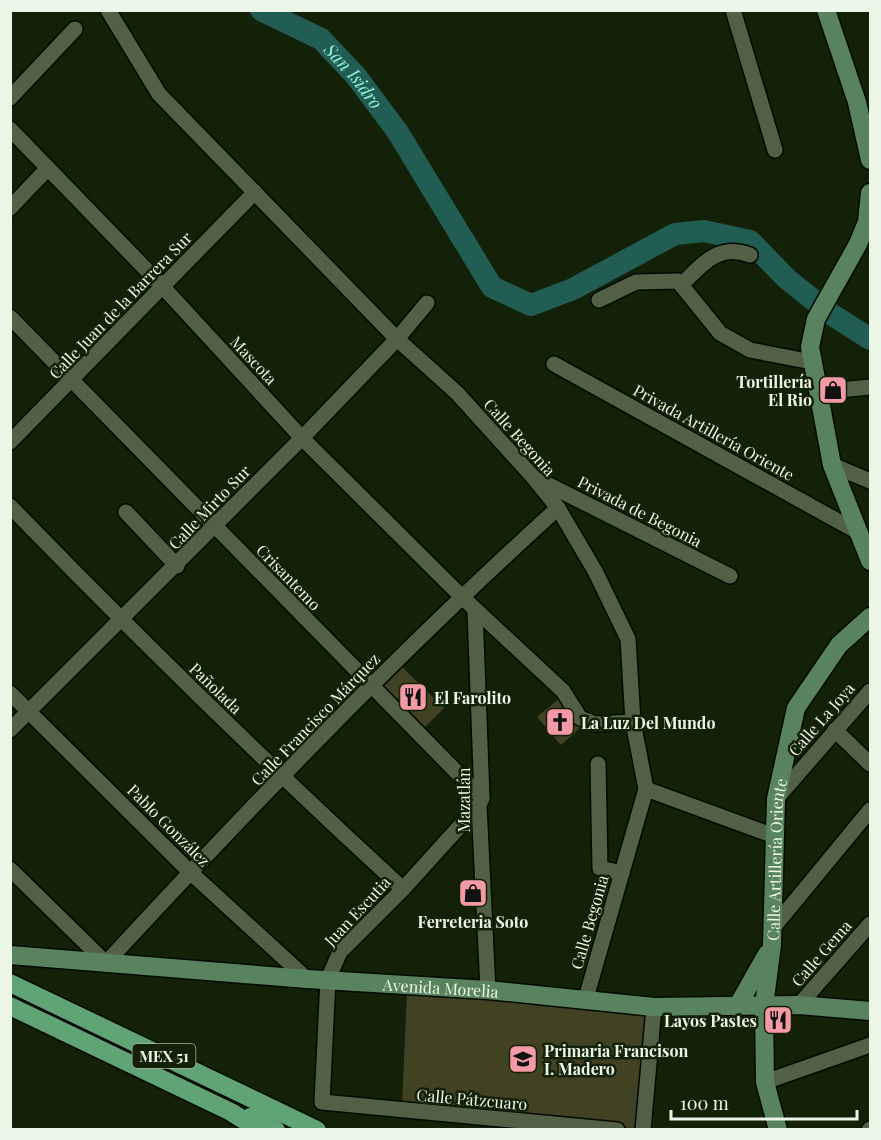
<svg xmlns="http://www.w3.org/2000/svg" width="881" height="1140" font-family="'Playfair Display',serif">
<style>
.lines{fill:none;stroke-linecap:round;stroke-linejoin:round}
.river{stroke:#215d53;stroke-width:22}
.building{fill:#414123}
.street-casing{stroke:#020a00;stroke-width:18}
.secondary-casing{stroke:#020a00;stroke-width:21}
.primary-casing{stroke:#020a00;stroke-width:21}
.street{stroke:#526146;stroke-width:15}
.secondary{stroke:#59835e;stroke-width:18}
.primary{stroke:#60a475;stroke-width:18}
.labels{text-anchor:middle;dominant-baseline:central;stroke-width:5;stroke-linejoin:round;paint-order:stroke}
.shield{fill:#142109;stroke:#abb6a4;stroke-width:1.5}
.shield-label{font-size:15px;font-weight:bold;fill:#ecf6e6}
.street-label{font-size:16px;fill:#ecf6e6;stroke:#142109}
.poi-label{font-size:16px;font-weight:bold;fill:#ecf6e6;stroke:#142109;text-anchor:start}
.water-label{font-size:18px;font-style:italic;fill:#92f0de;stroke:#142109}
</style>
<rect width="100%" height="100%" fill="#142109"/>
<g class="lines">
<path class="river" id="s1" d="M261,10L321,39L356,76L397,131L492,287L531,305L573,289L675,234L704,231L750,241L787,279L831,314L870,339"/>
</g>
<g class="building">
<path d="M402,667L444,708L425,727L383,686Z"/>
<path d="M559,699L582,726L561,745L537,717Z"/>
<path d="M407,992L651,1009L641,1129L402,1105Z"/>
</g>
<g class="lines">
<g class="street-casing">
<g id="street">
<path d="M108,10L159,94L397,339L457,393L533,477L558,508L595,571L628,639L633,722L646,789L586,998"/>
<path d="M733,10L775,150"/>
<path d="M10,98L75,29"/>
<path d="M10,129L163,287L302,438L461,596L563,691L580,718L595,724L633,722"/>
<path d="M10,208L48,168"/>
<path d="M681,285C703,264 718,243 750,255"/>
<path d="M599,300L636,282L678,281L720,333L750,350L812,362"/>
<path d="M10,317L482,798"/>
<path d="M554,364L856,531"/>
<path d="M819,392L870,387"/>
<path d="M10,442L255,192"/>
<path d="M832,465L870,481"/>
<path d="M539,480L730,576"/>
<path d="M10,506C138,638 268,765 403,889"/>
<path d="M126,512L177,566"/>
<path d="M475,611L482,798L479,805L488,990"/>
<path d="M10,693L190,872L307,979"/>
<path d="M10,730L302,438L397,339L427,303"/>
<path d="M835,730L870,764"/>
<path d="M598,764L600,868L622,873"/>
<path d="M646,789L774,836"/>
<path d="M776,799L870,691"/>
<path d="M479,805L403,889L340,952L328,979L322,1102L617,1130"/>
<path d="M10,869L106,963C251,806 399,652 558,508"/>
<path d="M772,929L870,810"/>
<path d="M799,1005L870,924"/>
<path d="M765,1082L870,1045"/>
<path d="M643,1130L654,1007"/>
<path d="M869,1130L870,1129"/>
</g>
</g>
<g class="secondary-casing">
<g id="secondary">
<path d="M826,10L857,102L870,160"/>
<path d="M870,193L867,222L858,244L816,319L810,347L832,465L870,561"/>
<path id="s2" d="M10,955L307,979L488,990L654,1007L799,1005L870,1011"/>
<path d="M737,1007L767,954"/>
<path id="s3" d="M778,1130L765,1082L764,1006L772,945L776,799L796,708L839,645L870,617"/>
</g>
</g>
<g class="primary-casing">
<g id="primary">
<path d="M10,983L317,1130"/>
<path d="M10,1006L231,1112L260,1130"/>
<path d="M250,1117L276,1130"/>
</g>
</g>
<use href="#street" class="street"/>
<use href="#secondary" class="secondary"/>
<use href="#primary" class="primary"/>
</g>
<defs>
<g id="shop-square" transform="scale(1.5)"><rect x="-9" y="-9" width="18" height="18" rx="4" fill="#f49aa7" stroke="#142109"/><path d="M-5-2.5h2.3a2.7 3.5 0 0 1 5.4 0H5L5.5 6h-11ZM-1.5-2.5h3a1.5 2.3 0 0 0-3 0Z" fill="#111"/></g>
<g id="restaurant-square" transform="scale(1.5)"><rect x="-9" y="-9" width="18" height="18" rx="4" fill="#f49aa7" stroke="#142109"/><path d="M-5-6h1v4h1v-4h1v4h1v-4h1v5L-1.5 .5V6h-2V.5L-5-1ZM5-6V6H3V1.5H1.5Q1.5-4 5-6Z" fill="#111"/></g>
<g id="church-square" transform="scale(1.5)"><rect x="-9" y="-9" width="18" height="18" rx="4" fill="#f49aa7" stroke="#142109"/><path d="M-1.2-6h2.4v3.5h3.3v2.4h-3.3V6h-2.4V-.1h-3.3v-2.4h3.3Z" fill="#111"/></g>
<g id="school-square" transform="scale(1.5)"><rect x="-9" y="-9" width="18" height="18" rx="4" fill="#f49aa7" stroke="#142109"/><path d="M0-5L7-2L0 1L-7-2ZM-4 1L0 2.5L4 1V4Q0 6-4 4Z" fill="#111"/></g>
</defs>
<g fill-rule="evenodd">
<use href="#shop-square" x="833" y="390"/>
<use href="#restaurant-square" x="413" y="697"/>
<use href="#church-square" x="560" y="722"/>
<use href="#shop-square" x="473" y="893"/>
<use href="#restaurant-square" x="778" y="1020"/>
<use href="#school-square" x="523" y="1059"/>
</g>
<g class="labels">
<rect class="shield" x="132.5" y="1044" width="63" height="24" rx="4.5"/>
<g class="shield-label">
<text x="164" y="1056">MEX 51</text>
</g>
<g class="street-label">
<text transform="translate(120 305) rotate(-46)">Calle Juan de la Barrera Sur</text>
<text transform="translate(254 360) rotate(47)">Mascota</text>
<text transform="translate(714 432) rotate(29)">Privada Artillería Oriente</text>
<text transform="translate(520 437) rotate(48)">Calle Begonia</text>
<text transform="translate(209 507) rotate(-46)">Calle Mirto Sur</text>
<text transform="translate(640 511) rotate(27)">Privada de Begonia</text>
<text transform="translate(289 577) rotate(46)">Crisantemo</text>
<text transform="translate(216 688) rotate(44)">Pañolada</text>
<text transform="translate(315 719) rotate(-46)">Calle Francisco Márquez</text>
<text transform="translate(821 719) rotate(-49)">Calle La Joya</text>
<text transform="translate(463 800) rotate(-90)">Mazatlán</text>
<text transform="translate(169 825) rotate(45)">Pablo González</text>
<text stroke="none"><textPath href="#s3" startOffset="273">Calle Artillería Oriente</textPath></text>
<text transform="translate(357 911) rotate(-47)">Juan Escutia</text>
<text transform="translate(589 922) rotate(-74)">Calle Begonia</text>
<text transform="translate(821 953) rotate(-49)">Calle Gema</text>
<text stroke="none"><textPath href="#s2" startOffset="432">Avenida Morelia</textPath></text>
<text transform="translate(472 1099) rotate(5)">Calle Pátzcuaro</text>
</g>
<g class="poi-label">
<text x="812" y="381" text-anchor="end">Tortillería<tspan x="812" dy="18">El Rio</tspan></text>
<text x="434" y="697">El Farolito</text>
<text x="581" y="722">La Luz Del Mundo</text>
<text x="473" y="921" text-anchor="middle">Ferreteria Soto</text>
<text x="757" y="1020" text-anchor="end">Layos Pastes</text>
<text x="544" y="1050">Primaria Francison<tspan x="544" dy="18">I. Madero</tspan></text>
</g>
<g class="water-label">
<text stroke="none"><textPath href="#s1" startOffset="116">San Isidro</textPath></text>
</g>
</g>
<rect width="881" height="1140" fill="none" stroke="#ecf6e6" stroke-width="24"/>
<path d="M671 1110v9h186v-9" fill="none" stroke="#ecf6e6" stroke-width="3"/>
<text x="680" y="1110" font-size="18" fill="#ecf6e6" stroke="#142109" stroke-width="4.5" paint-order="stroke">100 m</text>
</svg>
